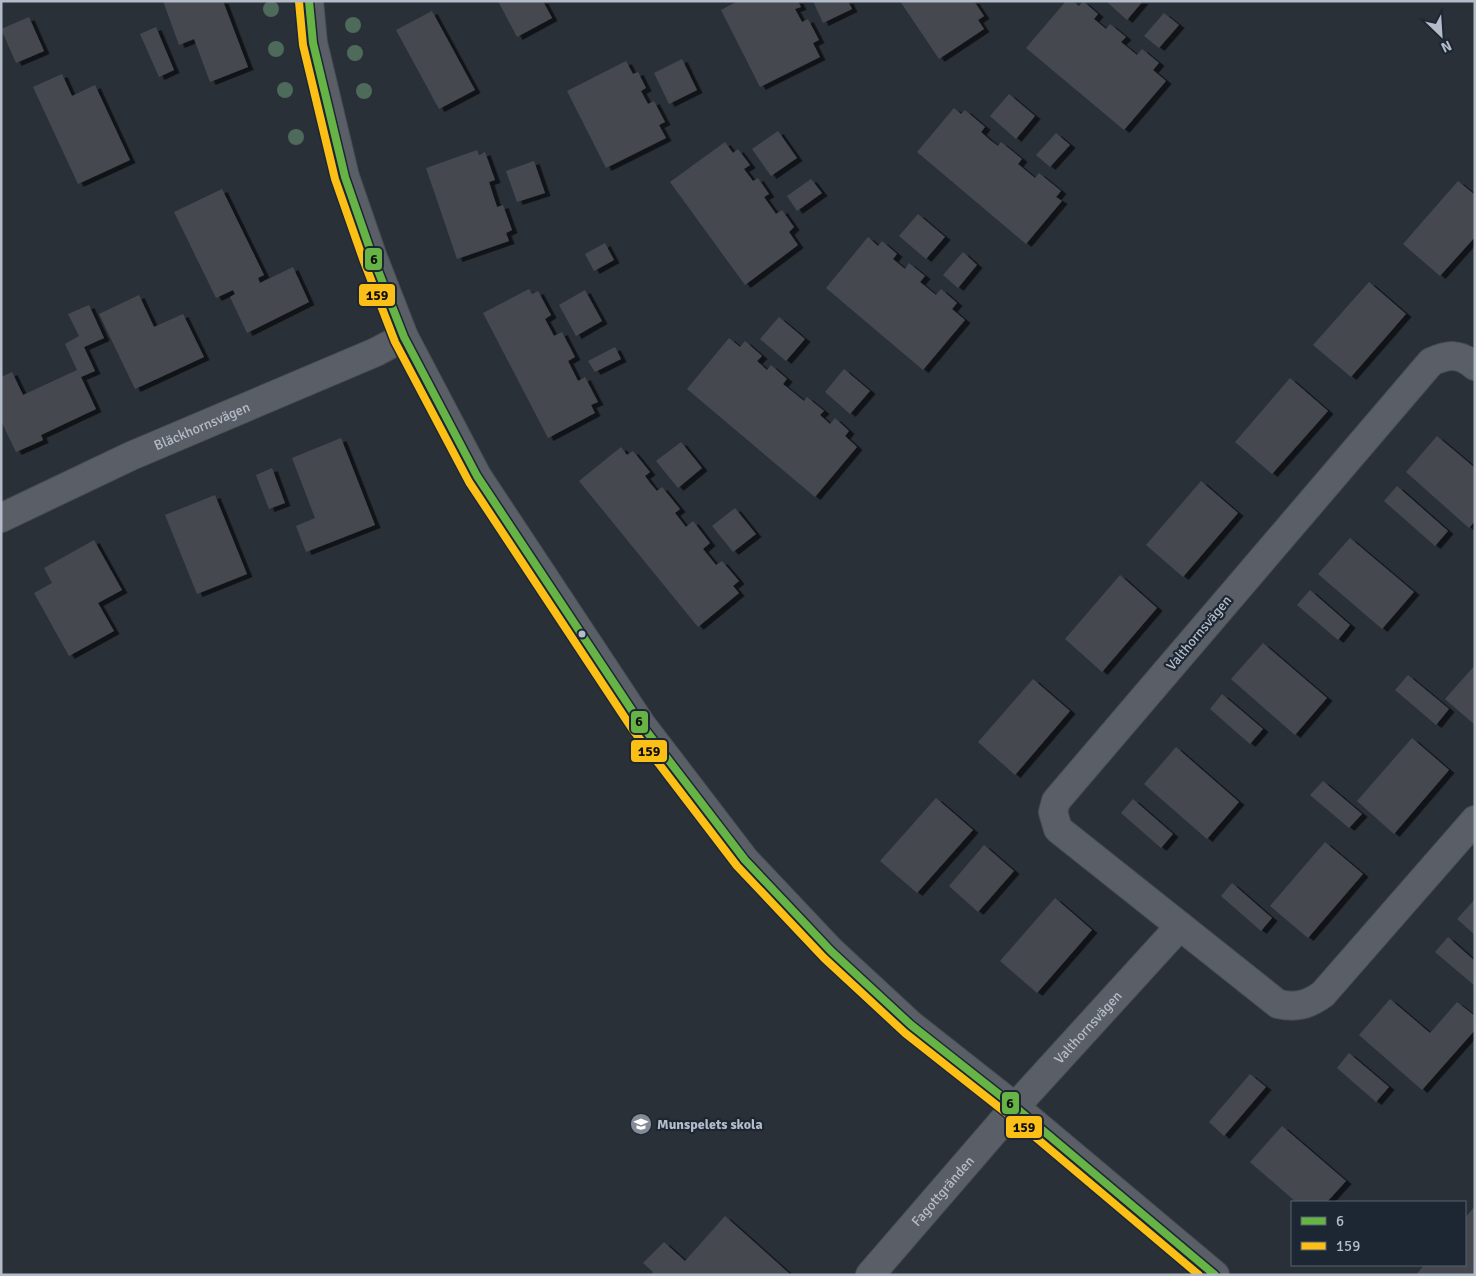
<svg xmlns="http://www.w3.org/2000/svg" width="1476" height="1276" font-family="Signika,sans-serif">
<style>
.building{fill:#444950;filter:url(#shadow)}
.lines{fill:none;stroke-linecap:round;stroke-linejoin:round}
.minor-casing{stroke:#484c53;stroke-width:30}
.tertiary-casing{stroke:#484c53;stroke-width:30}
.minor{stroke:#5a5e66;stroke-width:28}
.tertiary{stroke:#5a5e66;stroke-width:28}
.bus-1-casing{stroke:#1d2633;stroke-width:11}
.bus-2-casing{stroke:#1d2633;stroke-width:11}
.bus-1{stroke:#66b445;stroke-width:8}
.bus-2{stroke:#fbbf15;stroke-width:8}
.tree{fill:#4e6a5a}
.bus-dot{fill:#b4bcc9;stroke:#1d2633;stroke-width:2}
.labels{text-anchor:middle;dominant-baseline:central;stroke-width:4.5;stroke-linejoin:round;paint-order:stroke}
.street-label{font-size:14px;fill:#b4bcc9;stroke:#1d2633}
.poi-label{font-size:14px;font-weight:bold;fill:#b4bcc9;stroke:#1d2633;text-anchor:start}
.line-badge{stroke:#1d2633;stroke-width:2}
.pale-badge-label{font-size:14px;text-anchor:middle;font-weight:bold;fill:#111}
</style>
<defs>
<filter id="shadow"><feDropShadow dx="5.5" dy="3" stdDeviation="0" flood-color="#0009"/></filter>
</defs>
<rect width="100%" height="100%" fill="#2a3038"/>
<g class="building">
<path d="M163,1H223L248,67L210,82L194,39L179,45Z"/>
<path d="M498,1H543L552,18L517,37Z"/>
<path d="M738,1H798L801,7L795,9L802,22L808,19L819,40L813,43L820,57L760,87L721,10Z"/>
<path d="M813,1H848L852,9L823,23Z"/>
<path d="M900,1H974L984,16L978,20L984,29L939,59Z"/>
<path d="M1066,1H1073L1079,6L1083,1L1098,14L1094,19L1106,29L1110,24L1126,37L1121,42L1137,55L1142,49L1159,63L1153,70L1166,81L1124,130L1026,48Z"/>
<path d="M1106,1H1143L1127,20Z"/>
<path d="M432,11L475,90L439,109L396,30Z"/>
<path d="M1164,13L1179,25L1159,48L1144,36Z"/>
<path d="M29,17L44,51L16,63L1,29Z"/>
<path d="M156,27L174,70L159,77L140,34Z"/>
<path d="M682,59L697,90L669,104L654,73Z"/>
<path d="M626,61L633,74L638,72L646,88L641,91L648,104L654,101L665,122L659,125L666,138L606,168L567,91Z"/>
<path d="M62,74L72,96L95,85L130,160L78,184L33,87Z"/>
<path d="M1009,94L1035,116L1016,139L990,116Z"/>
<path d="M954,108L961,114L965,110L985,127L981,132L990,140L998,146L1001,142L1022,159L1018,164L1035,178L1039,173L1061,191L1056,197L1062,201L1026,244L917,152Z"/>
<path d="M778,131L797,158L771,176L752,149Z"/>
<path d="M1056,133L1070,145L1050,167L1036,155Z"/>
<path d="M725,142L733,153L738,149L750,165L744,169L753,181L758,178L769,194L764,197L776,214L782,210L794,227L789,232L798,245L745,285L670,182Z"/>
<path d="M477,150L479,155L485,152L495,180L489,182L497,207L503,205L512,230L506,233L509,241L457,259L426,168Z"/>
<path d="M534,161L545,193L517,202L506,171Z"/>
<path d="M811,179L822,193L797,211L787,196Z"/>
<path d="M1458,181L1475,195V237L1440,276L1403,244Z"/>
<path d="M222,189L264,275L258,278L260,283L293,267L309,302L247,333L230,297L235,294L233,290L216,298L174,212Z"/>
<path d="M918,214L945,237L926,259L899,236Z"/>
<path d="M868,237L878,246L882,241L897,254L893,259L905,269L909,263L925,276L920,282L936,295L941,289L957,303L952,309L965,320L923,370L826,288Z"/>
<path d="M605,243L614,260L594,271L585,254Z"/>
<path d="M963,252L977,265L958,288L943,275Z"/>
<path d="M1369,282L1406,314L1351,377L1313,345Z"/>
<path d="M529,289L532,294L538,291L551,315L545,319L554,336L562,332L575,357L568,361L578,381L585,377L598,402L591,405L595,413L548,438L483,313Z"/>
<path d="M585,290L602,321L576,336L559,305Z"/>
<path d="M139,295L154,327L183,314L204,357L135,389L99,314Z"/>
<path d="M89,305L104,338L84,347L95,371L81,377L96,409L41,435L43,440L16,452L1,421V377L12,372L23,395L77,370L65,344L79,336L68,314Z"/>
<path d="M779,317L805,339L786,361L760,339Z"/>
<path d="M729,338L740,347L745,341L762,356L757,361L767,370L771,365L787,379L783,384L804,401L807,397L824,411L820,415L830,424L835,418L849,431L845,436L857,447L815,497L687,389Z"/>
<path d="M615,347L621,359L595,372L588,361Z"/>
<path d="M844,369L870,391L850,414L825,392Z"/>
<path d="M1290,378L1328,411L1272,474L1235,442Z"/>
<path d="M1437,436L1475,468V521L1469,528L1406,472Z"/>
<path d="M341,438L375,525L306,552L296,526L315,518L292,458Z"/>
<path d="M681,442L702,468L678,488L656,461Z"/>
<path d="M621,447L627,455L633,451L650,472L645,476L651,484L657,491L662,487L680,509L675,513L686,527L693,521L710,543L703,549L716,565L722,561L739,581L733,586L739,593L698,627L579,481Z"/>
<path d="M272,468L285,503L269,509L256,475Z"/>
<path d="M1201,481L1238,513L1183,577L1146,545Z"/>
<path d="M1397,486L1448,531L1435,546L1384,501Z"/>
<path d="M215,495L247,574L197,594L165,515Z"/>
<path d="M735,508L756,534L733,552L712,526Z"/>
<path d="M1350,538L1414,592L1382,629L1318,574Z"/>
<path d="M94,540L122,590L98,603L114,631L69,656L34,593L52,583L44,568Z"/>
<path d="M1120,575L1157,608L1102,672L1065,639Z"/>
<path d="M1310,590L1350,625L1338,640L1297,605Z"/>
<path d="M1263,643L1327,698L1295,735L1231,679Z"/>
<path d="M1475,665V725L1445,699Z"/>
<path d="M1408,675L1449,709L1436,725L1395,690Z"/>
<path d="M1033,679L1070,711L1015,775L978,742Z"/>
<path d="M1222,694L1263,729L1250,744L1210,709Z"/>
<path d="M1412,738L1449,770L1394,834L1357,801Z"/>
<path d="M1176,747L1239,802L1207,839L1144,784Z"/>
<path d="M1323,781L1362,814L1349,828L1310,795Z"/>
<path d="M936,798L973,830L917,893L880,861Z"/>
<path d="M1133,799L1173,834L1161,848L1121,813Z"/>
<path d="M1325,842L1363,874L1308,938L1270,906Z"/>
<path d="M984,845L1014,871L978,912L949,886Z"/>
<path d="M1232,883L1272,918L1261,931L1221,896Z"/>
<path d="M1055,898L1092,930L1037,993L1000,961Z"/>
<path d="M1475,899V935L1457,919Z"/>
<path d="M1448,937L1475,961V986L1435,952Z"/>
<path d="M1390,999L1430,1033L1457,1002L1475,1016V1030L1422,1090L1359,1035Z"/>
<path d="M1349,1053L1389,1087L1376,1102L1337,1068Z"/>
<path d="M1250,1074L1266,1087L1224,1136L1209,1122Z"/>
<path d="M1282,1126L1346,1181L1327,1202H1296L1250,1162Z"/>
<path d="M1475,1206V1275H1416L1424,1265H1465V1218Z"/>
<path d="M725,1216L791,1275H651L653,1272L643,1263L664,1242L685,1261Z"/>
</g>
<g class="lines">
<g class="minor-casing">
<g id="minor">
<path d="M1475,366C1459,353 1449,354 1431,362L1056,801L1053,812L1058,829L1278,1004C1296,1008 1308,1005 1323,994L1475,820"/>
<path id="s1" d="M1,518L131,456L376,352L404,337"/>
<path id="s2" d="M870,1275L1015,1107L1180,926"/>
</g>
</g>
<g class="tertiary-casing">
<path id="tertiary" d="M309,1L313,43L345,177L372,255L404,337L477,476L641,724L745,860L831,951L911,1025L1015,1107L1215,1275"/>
</g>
<use href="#minor" class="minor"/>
<use href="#tertiary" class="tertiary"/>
<g class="bus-1-casing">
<path id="bus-1" d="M309,1L313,43L345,177L372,255L404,337L477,476L641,724L745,860L831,951L911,1025L1015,1107L1215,1275"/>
</g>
<g class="bus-2-casing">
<path id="bus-2" d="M299,2L303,45L335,179L363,259L395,342L469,482L633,730L737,866L824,958L905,1033L1009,1115L1199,1275"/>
</g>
<use href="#bus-1" class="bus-1"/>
<use href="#bus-2" class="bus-2"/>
</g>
<g class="tree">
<circle cx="271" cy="9" r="8"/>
<circle cx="353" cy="25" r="8"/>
<circle cx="276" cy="49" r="8"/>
<circle cx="355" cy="53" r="8"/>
<circle cx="285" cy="90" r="8"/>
<circle cx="364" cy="91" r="8"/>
<circle cx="296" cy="137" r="8"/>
</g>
<defs>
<g id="school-disc" transform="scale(1.125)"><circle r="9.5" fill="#848b96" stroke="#1d2633"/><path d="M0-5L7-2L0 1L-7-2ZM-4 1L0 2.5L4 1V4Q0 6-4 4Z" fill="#fff"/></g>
</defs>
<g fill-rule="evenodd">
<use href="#school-disc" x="641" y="1124"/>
</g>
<circle class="bus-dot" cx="582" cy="634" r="4.5"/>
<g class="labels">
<g class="street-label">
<text stroke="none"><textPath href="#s1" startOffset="221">Bläckhornsvägen</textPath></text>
<text transform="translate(1199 633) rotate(-50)">Valthornsvägen</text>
<text stroke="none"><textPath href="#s2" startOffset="330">Valthornsvägen</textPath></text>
<text stroke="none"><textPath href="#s2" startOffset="111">Fagottgränden</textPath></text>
</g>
<g class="poi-label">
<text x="657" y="1124">Munspelets skola</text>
</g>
</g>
<g class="line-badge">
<rect x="364" y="247" width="19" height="24" rx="5" fill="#66b445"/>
<rect x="358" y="283" width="38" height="24" rx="5" fill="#fbbf15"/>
<rect x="630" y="710" width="19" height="24" rx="5" fill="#66b445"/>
<rect x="630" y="739" width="38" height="24" rx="5" fill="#fbbf15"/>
<rect x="1001" y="1091" width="19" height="24" rx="5" fill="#66b445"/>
<rect x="1005" y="1115" width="38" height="24" rx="5" fill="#fbbf15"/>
</g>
<g class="pale-badge-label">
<text x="374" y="264">6</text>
<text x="377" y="300">159</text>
<text x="639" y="726">6</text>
<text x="649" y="756">159</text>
<text x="1010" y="1108">6</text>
<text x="1024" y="1132">159</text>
</g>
<rect width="1476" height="1276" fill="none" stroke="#b4bcc9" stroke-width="5"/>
<rect x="1291" y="1201" width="175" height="65" fill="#1d2633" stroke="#59626f"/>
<rect x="1301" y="1217" width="25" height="8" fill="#66b445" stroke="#59626f"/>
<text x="1336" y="1226" font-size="15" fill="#b4bcc9">6</text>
<rect x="1301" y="1242" width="25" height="8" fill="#fbbf15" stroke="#59626f"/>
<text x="1336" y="1251" font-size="15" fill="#b4bcc9">159</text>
<g transform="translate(1441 35) rotate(155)" stroke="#1d2633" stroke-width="4" paint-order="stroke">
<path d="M0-4L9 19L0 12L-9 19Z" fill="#b4bcc9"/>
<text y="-8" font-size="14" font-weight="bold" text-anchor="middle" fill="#b4bcc9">N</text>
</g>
</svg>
